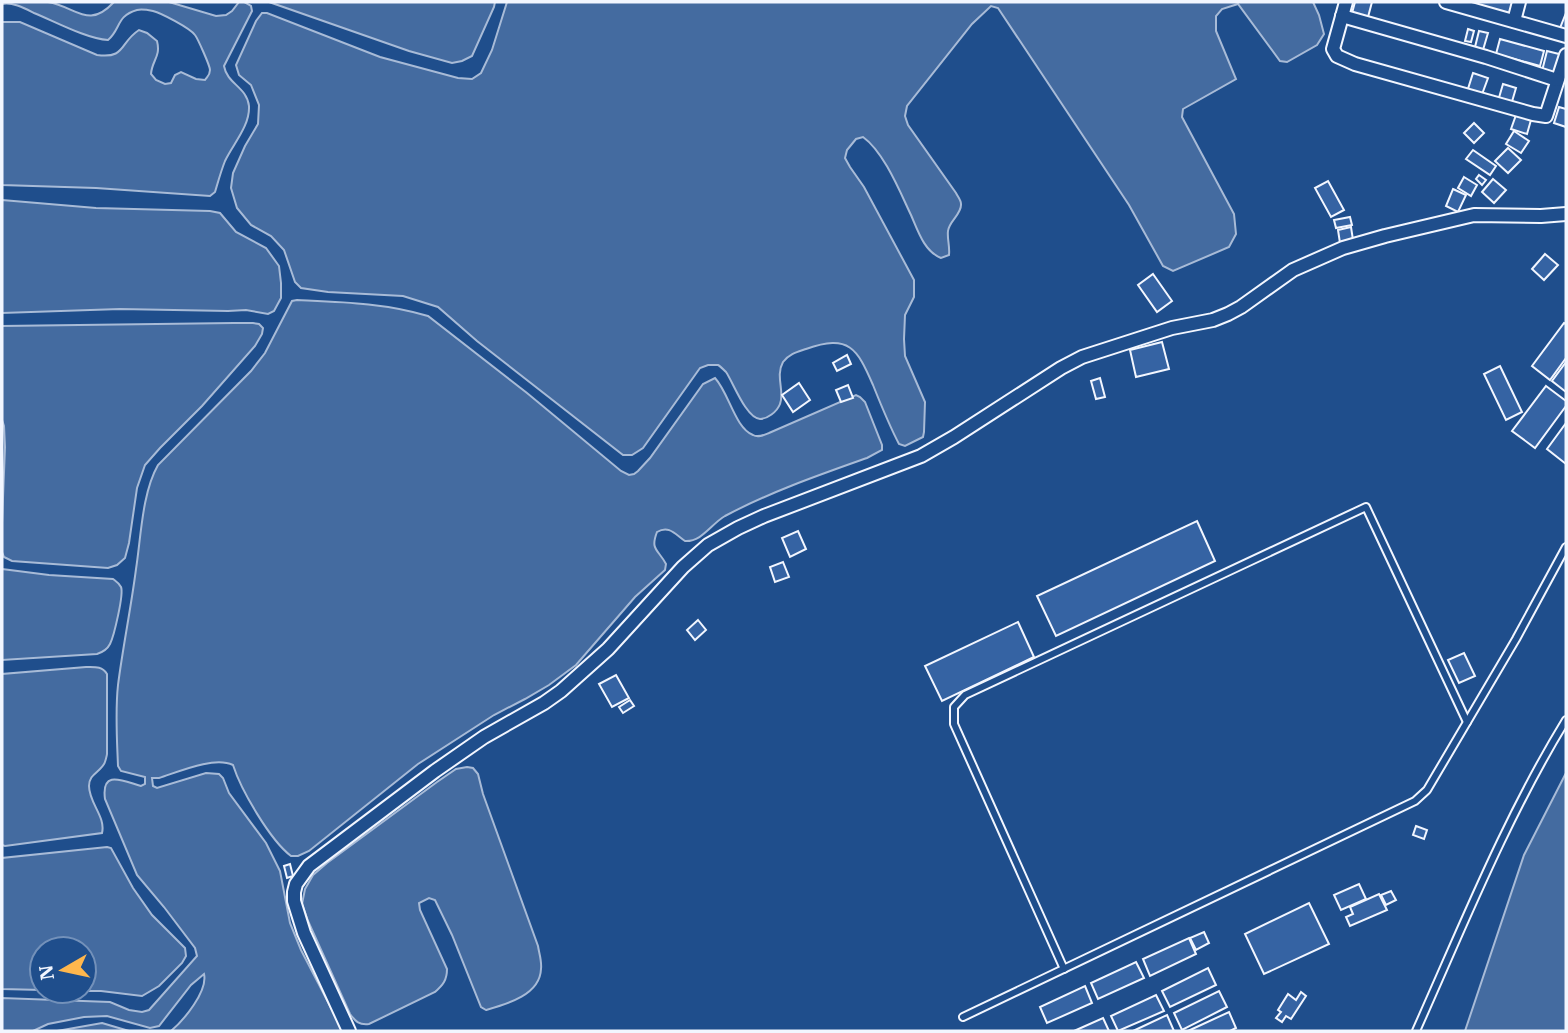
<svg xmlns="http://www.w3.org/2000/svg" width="1568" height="1033" font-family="'IBM Plex Serif',serif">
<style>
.water{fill:#446ba0;stroke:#a8bbd7;stroke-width:2}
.building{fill:#3563a3;stroke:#f2f6ff;stroke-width:2}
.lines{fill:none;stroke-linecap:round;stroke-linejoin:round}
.service-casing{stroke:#f2f6ff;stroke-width:10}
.minor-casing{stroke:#f2f6ff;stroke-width:16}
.service{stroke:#1f4e8c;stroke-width:6}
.minor{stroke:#1f4e8c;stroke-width:12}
</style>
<rect width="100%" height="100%" fill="#1f4e8c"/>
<g class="water">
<path d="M2,2C16,2 33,0 48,2C77,7 88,30 114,2H169L216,16L226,15L232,11L239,2H244L251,6L252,11L224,66C227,84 247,87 249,106C250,126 233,144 225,161C221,171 218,182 215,192L210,196L96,188L2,185V22H20L97,55C126,59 119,43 139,30L147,33L157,41C161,57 152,60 151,74L156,80L165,84L171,83L175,75L181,72L196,79L205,80C208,76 210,75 210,70C210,66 198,39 195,35C190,28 161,13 153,11C148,10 141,9 137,10C116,16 121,29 108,40C87,39 54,21 34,13C24,8 13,2 2,4Z"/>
<path d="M269,2H495L494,7L472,56L462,61L452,63L409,51Z"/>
<path d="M507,2H1313L1319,15L1324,34L1317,45L1287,62L1280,61L1238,4L1222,9L1216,16V31L1236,79L1183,109L1182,117L1234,214L1236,234L1229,247L1173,271L1163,266L1129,205L998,8L991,6L972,24L907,106L905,116L908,125L956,193C958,197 961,200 961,204C962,214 949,221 948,231C947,239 950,246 949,255L941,258C924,251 918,231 911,215C900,192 884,152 863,137L856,139L847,150L845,158L850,167L864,187L914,280V297L905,315L904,339L905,356L925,402L924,432L923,437L905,446L899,444C889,425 881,405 873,385C857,348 849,334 806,349C797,352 789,354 783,362C775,376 785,392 780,404C777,412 767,419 760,419C746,418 733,382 726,372C724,370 720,366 718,365H708L700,368L643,448L632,455H623L477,341L438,307L403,296L328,292L301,288L295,282L284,250L271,236L251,225L237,208L231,188L233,173L245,146L258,124L259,105L251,85L239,75L236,65L256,21L262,13H267L380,57L458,78L472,79L481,73L492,50Z"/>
<path d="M2,200L96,208L210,211L220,213L236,232L266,248L279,266L281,283V298L274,311L268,314L246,310L228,311L120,309L2,313Z"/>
<path d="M297,300C341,302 386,303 428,316L527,393L621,471L629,475L634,474L638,471L650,458L703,384L715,378C729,393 735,428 753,435C758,438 764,435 769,433L856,395L860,397L865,402L882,445V450L867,458C819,475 770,492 725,516C711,524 702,542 685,541C675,534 669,525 657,532C650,550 658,549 666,564L665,570L635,597L576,665L549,685L525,699L494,715L418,764L309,851L298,856H291C270,840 241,790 233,765C214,756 178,772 159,778H152L153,786L157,788L206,773L219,774L223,778L229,793L266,843L280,871L290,923L301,950L341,1027V1031H171C184,1020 208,991 204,974L191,985L159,1026L150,1028L107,1016L84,1017L48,1024L33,1031H2V998L110,1002L129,1010L142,1012L149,1010L197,956L195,948L164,907L137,875L105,799C101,769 123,781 141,786L145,784V777L121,771L118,766C117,739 115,712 118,685C123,646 131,608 136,569C141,537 142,493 158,465L251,371L265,353L292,301Z"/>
<path d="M234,323H253L259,324L263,328L262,334L255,346L202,406L160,448L145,465L137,488L129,543L125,558L117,565L108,568L12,561L4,557L2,552V523L5,447L4,426L2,420V326Z"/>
<path d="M2,569L49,575L113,579C117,582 119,583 121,587C124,594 114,636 110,644C107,650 103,652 97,654L2,660Z"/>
<path d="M86,667C95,667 102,666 107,674V754C107,755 105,763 104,764C99,773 89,774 89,786C89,803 106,817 102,833L5,846L2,845V674Z"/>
<path d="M467,767L473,768L478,774L483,794L538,946C539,953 542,961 541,969C540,995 507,1004 486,1010L481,1007L452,935L435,900L429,898L419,903L420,910L447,969C447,980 443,985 435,992L369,1024C359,1025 356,1022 350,1014L308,921L302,904L305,889L313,875L327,863L437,782L456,769Z"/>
<path d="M1566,773V1031H1465L1524,855Z"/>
<path d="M107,847L111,848L133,888L152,915L185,948L186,956L182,963L159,986L142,996L101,991H84V949H42V990L2,989V858Z"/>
<path d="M102,1023L129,1031H57Z"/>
</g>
<g class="building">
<path d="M1355,2H1372L1368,17L1352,13Z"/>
<path d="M1471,2H1516L1512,16L1471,4Z"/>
<path d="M1566,13V31L1560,28Z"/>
<path d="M1468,29L1474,31L1471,42L1465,41Z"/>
<path d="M1479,31L1488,33L1483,50L1475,47Z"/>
<path d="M1500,39L1544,51L1540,66L1496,54Z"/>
<path d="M1547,51L1563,55L1558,75L1542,71Z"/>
<path d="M1473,73L1488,78L1481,97L1467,92Z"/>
<path d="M1503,84L1516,88L1511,105L1498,101Z"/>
<path d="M1559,107L1566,109V127L1554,123Z"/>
<path d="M1516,115L1531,120L1527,134L1511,129Z"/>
<path d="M1474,123L1484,133L1474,143L1464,133Z"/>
<path d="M1514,131L1529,141L1521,153L1506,144Z"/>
<path d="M1508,148L1521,160L1508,173L1495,161Z"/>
<path d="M1473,150L1496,166L1490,175L1466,159Z"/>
<path d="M1479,175L1486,180L1482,185L1476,179Z"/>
<path d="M1464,177L1477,185L1471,196L1458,188Z"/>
<path d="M1493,179L1506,190L1494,203L1482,192Z"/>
<path d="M1328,181L1344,210L1331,217L1315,188Z"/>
<path d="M1453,189L1466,195L1458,212L1446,206Z"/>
<path d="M1350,217L1352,225L1336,228L1334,220Z"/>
<path d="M1351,227L1353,240L1340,243L1338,230Z"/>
<path d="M1545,254L1558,265L1544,280L1532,269Z"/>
<path d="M1153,274L1172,301L1157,312L1138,285Z"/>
<path d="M1564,323L1566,324V358L1550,380L1532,366Z"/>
<path d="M1162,342L1169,369L1136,377L1130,350Z"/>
<path d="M847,355L851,364L837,371L833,363Z"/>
<path d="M1566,362V392L1552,381Z"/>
<path d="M1500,366L1522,412L1506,420L1484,374Z"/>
<path d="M1100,378L1105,397L1096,399L1091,381Z"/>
<path d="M799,383L810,400L793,412L782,395Z"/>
<path d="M848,385L853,398L841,402L836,390Z"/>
<path d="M1546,386L1566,401V406L1535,448L1512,431Z"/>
<path d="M1566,423V464L1547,449Z"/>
<path d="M1197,521L1215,561L1056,636L1037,596Z"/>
<path d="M798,531L806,549L790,557L782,538Z"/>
<path d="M783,562L789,577L775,582L770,567Z"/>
<path d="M698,620L706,630L695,640L687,630Z"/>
<path d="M1018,622L1034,657L942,701L925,666Z"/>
<path d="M1464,653L1475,676L1459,683L1448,660Z"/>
<path d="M616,675L629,698L612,707L599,684Z"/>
<path d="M630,700L634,706L623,713L619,707Z"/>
<path d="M1416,826L1427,830L1424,839L1413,835Z"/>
<path d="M290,864L293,876L287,878L284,866Z"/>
<path d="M1359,884L1366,899L1341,910L1334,895Z"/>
<path d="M1391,891L1396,900L1386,905L1381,895Z"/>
<path d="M1379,894L1387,910L1350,926L1346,917L1353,914L1350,907Z"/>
<path d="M1309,903L1329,944L1264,974L1245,934Z"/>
<path d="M1204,932L1209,943L1196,950L1190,938Z"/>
<path d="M1189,938L1196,954L1150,976L1143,959Z"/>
<path d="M1136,962L1144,978L1098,999L1091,983Z"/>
<path d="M1208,968L1216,985L1170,1007L1162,991Z"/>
<path d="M1085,986L1092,1003L1047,1023L1040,1007Z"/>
<path d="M1219,991L1227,1007L1182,1030L1174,1013Z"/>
<path d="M1301,992L1306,996L1291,1019L1286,1016L1282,1022L1276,1018L1281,1012L1278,1010L1288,994L1296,1000Z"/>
<path d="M1156,995L1164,1011L1118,1031L1111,1016Z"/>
<path d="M1229,1012L1236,1028L1230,1031H1188Z"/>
<path d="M1167,1015L1174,1031H1133Z"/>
<path d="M1103,1018L1109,1031H1074Z"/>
</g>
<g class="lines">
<g class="service-casing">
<g id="service">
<path d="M1064,969L954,724V707L965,695L1366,507L1467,722"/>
<path d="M963,1017L1415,801L1427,790L1516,639L1566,547"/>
<path d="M1416,1031C1463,926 1506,818 1566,720"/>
</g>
</g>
<g class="minor-casing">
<g id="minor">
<path d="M1346,2L1333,49L1337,56L1355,64L1533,114L1546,116L1566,55"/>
<path d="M1446,2L1566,36"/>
<path d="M1342,16L1486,57L1557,80"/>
<path d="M1514,21L1519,2"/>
<path d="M349,1031L304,933L294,901V892L296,884L309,866L435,771L484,737L544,703L561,691L608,649L683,567L708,545L738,528L764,516L921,456L954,437L1061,368L1082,357L1172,328L1213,320L1228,314L1241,307L1293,270L1343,248L1385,236L1474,215L1541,216L1566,214"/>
</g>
</g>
<use href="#service" class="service"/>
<use href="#minor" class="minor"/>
</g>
<rect width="1568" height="1033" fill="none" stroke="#f2f6ff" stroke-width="7"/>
<g transform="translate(63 970) rotate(261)"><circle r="33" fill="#1f4e8c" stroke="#7391ba" stroke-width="2"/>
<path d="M0-5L12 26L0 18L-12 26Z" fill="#ffb74d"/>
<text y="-10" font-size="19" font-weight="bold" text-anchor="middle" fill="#f2f6ff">N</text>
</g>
</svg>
